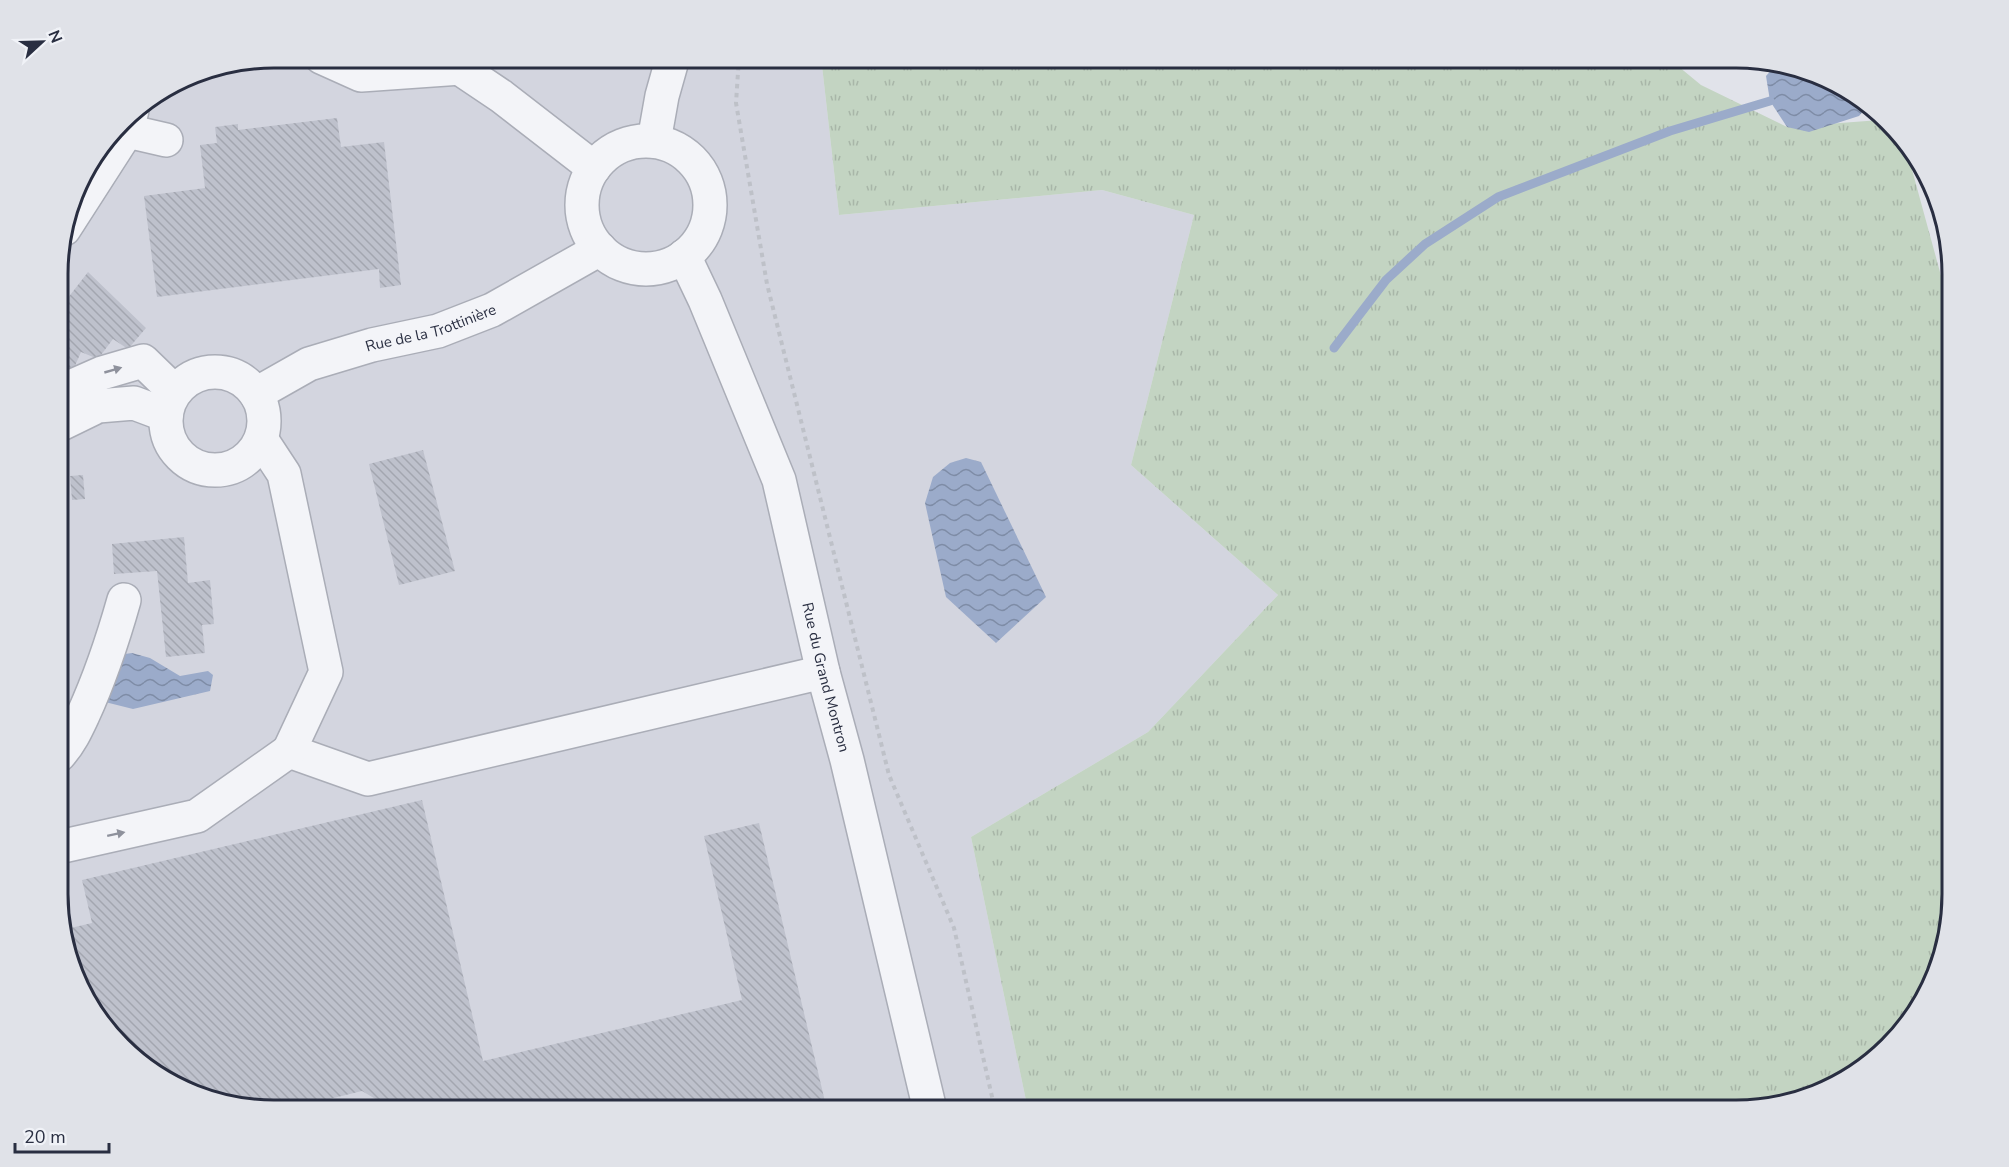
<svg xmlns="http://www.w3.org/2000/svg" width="2009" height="1167" font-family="'Nunito Sans',sans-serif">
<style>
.built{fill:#d3d5df}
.grass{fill:url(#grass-tufts)}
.water{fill:url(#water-waves)}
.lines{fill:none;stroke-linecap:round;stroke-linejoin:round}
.stream{stroke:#9babca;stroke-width:9}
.building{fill:url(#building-back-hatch)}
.minor-casing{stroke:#aaadb7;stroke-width:36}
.path{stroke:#bec1c8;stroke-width:4;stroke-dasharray:4.5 4.5;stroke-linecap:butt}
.minor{stroke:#f3f4f8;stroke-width:33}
.oneway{fill:#8e919c}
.labels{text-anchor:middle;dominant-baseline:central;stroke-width:4.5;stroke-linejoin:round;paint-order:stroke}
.street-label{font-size:15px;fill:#292e41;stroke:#f0f2f7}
.rim{fill:none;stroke:#292e41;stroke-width:3}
</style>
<defs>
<pattern id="grass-tufts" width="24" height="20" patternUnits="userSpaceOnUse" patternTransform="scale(1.5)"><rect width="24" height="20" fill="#c3d4c2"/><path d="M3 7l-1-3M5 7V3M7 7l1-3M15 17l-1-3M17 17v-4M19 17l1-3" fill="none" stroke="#a8b6a8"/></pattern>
<pattern id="water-waves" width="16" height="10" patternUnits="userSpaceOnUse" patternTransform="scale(1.5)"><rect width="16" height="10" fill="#9babca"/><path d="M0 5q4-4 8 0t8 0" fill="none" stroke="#7e8ca6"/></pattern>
<pattern id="building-back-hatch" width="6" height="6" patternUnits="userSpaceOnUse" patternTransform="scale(1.5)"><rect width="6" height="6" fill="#bec1cc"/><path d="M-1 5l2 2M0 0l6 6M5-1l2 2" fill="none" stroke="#a3a6b0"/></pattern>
</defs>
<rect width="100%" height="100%" fill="#e1e3ea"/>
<path class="built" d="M274,57H821L839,215L1102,190L1194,215L1131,465L1278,595L1148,732L971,837L1028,1110H274L166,1081L94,1014L59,921V246L80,178L131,111L191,73Z"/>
<path class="grass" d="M821,57H1667L1701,85L1787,127L1880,120L1905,144L1952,316V907L1923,1001L1844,1081L1749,1110H1028L971,837L1148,732L1278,595L1131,465L1194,215L1102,190L839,215Z"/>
<g class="water">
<path d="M1774,67L1843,86L1866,108L1859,116L1809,132L1787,127L1770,101L1766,76Z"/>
<path d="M966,458L981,462L1046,597L996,643L946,597L925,503L933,477L950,463Z"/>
<path d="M132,653L150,658L180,676L208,671L213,675L210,691L133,709L105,702L118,655Z"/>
</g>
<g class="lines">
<path class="stream" d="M1334,348L1386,280L1425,244L1498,197L1670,131L1770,101"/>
</g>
<g class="building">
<path d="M337,118L341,147L384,142L401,285L380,288L379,269L157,297L144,196L205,188L200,145L217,143L215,127L238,124V130Z"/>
<path d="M88,272L146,328L128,349L113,339L98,359L81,352L71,375L59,379V311L63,304L62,302L64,303Z"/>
<path d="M423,450L455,571L399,585L369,464Z"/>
<path d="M83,475L85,499L72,500L70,476Z"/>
<path d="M184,537L188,583L210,580L214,624L202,625L205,653L166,657L157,571L114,574L112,544Z"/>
<path d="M422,800L483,1061L742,1000L704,836L759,823L827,1110H394L362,1091L285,1110H274L166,1081L94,1014L62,930L92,923L82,880Z"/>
</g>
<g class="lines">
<g class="minor-casing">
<g id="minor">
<path d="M321,57L361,75L461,68"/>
<path d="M443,57L501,96L594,168"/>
<path d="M127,131L166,140"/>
<path d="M654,141L662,96L673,57"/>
<circle cx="646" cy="205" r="64"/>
<path d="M64,229L127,131L132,110"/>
<path id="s1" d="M684,256L705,300L779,480L823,672L847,760L930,1110"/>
<circle cx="215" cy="421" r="49"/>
<path d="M59,392L102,373L143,361L175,392"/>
<path id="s2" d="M256,394L309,364L372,345L438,331L492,310L600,249"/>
<path d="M59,425L98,406L134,403L166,415"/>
<path d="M261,439L284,474L326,672L289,751L368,779L823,672"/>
<path d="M59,755C70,743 76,730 83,715C100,678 113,639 124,600"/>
<path d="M59,847L197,816L289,751"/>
</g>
</g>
<path class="path" d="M739,57L736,103L767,284L889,775L954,928L995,1110"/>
<use href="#minor" class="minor"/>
</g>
<defs><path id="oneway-solid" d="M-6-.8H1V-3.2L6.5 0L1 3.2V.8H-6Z" transform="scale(1.5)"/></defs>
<g class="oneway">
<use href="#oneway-solid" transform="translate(113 370) rotate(-16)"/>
<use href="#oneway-solid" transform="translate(116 834) rotate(-12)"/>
</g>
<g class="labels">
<g class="street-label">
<text stroke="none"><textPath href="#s2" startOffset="188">Rue de la Trottinière</textPath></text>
<text stroke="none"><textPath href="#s1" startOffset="446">Rue du Grand Montron</textPath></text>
</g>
</g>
<path d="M0 0H2009V1167H0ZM274 68H1736A206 206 0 0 1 1942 274V894A206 206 0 0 1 1736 1100H274A206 206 0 0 1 68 894V274A206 206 0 0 1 274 68Z" fill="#e0e2e8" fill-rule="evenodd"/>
<path class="rim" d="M274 68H1736A206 206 0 0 1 1942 274V894A206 206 0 0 1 1736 1100H274A206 206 0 0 1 68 894V274A206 206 0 0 1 274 68Z"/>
<g transform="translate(42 42) rotate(68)" stroke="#f0f2f7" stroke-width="4.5" paint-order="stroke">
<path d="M0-4.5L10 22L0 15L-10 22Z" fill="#292e41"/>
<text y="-9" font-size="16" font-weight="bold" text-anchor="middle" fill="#292e41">N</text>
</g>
<path d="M15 1143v9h94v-9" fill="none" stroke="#292e41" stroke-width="3"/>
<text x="24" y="1143" font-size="18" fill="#292e41" stroke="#f0f2f7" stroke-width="4.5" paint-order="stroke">20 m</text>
</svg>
